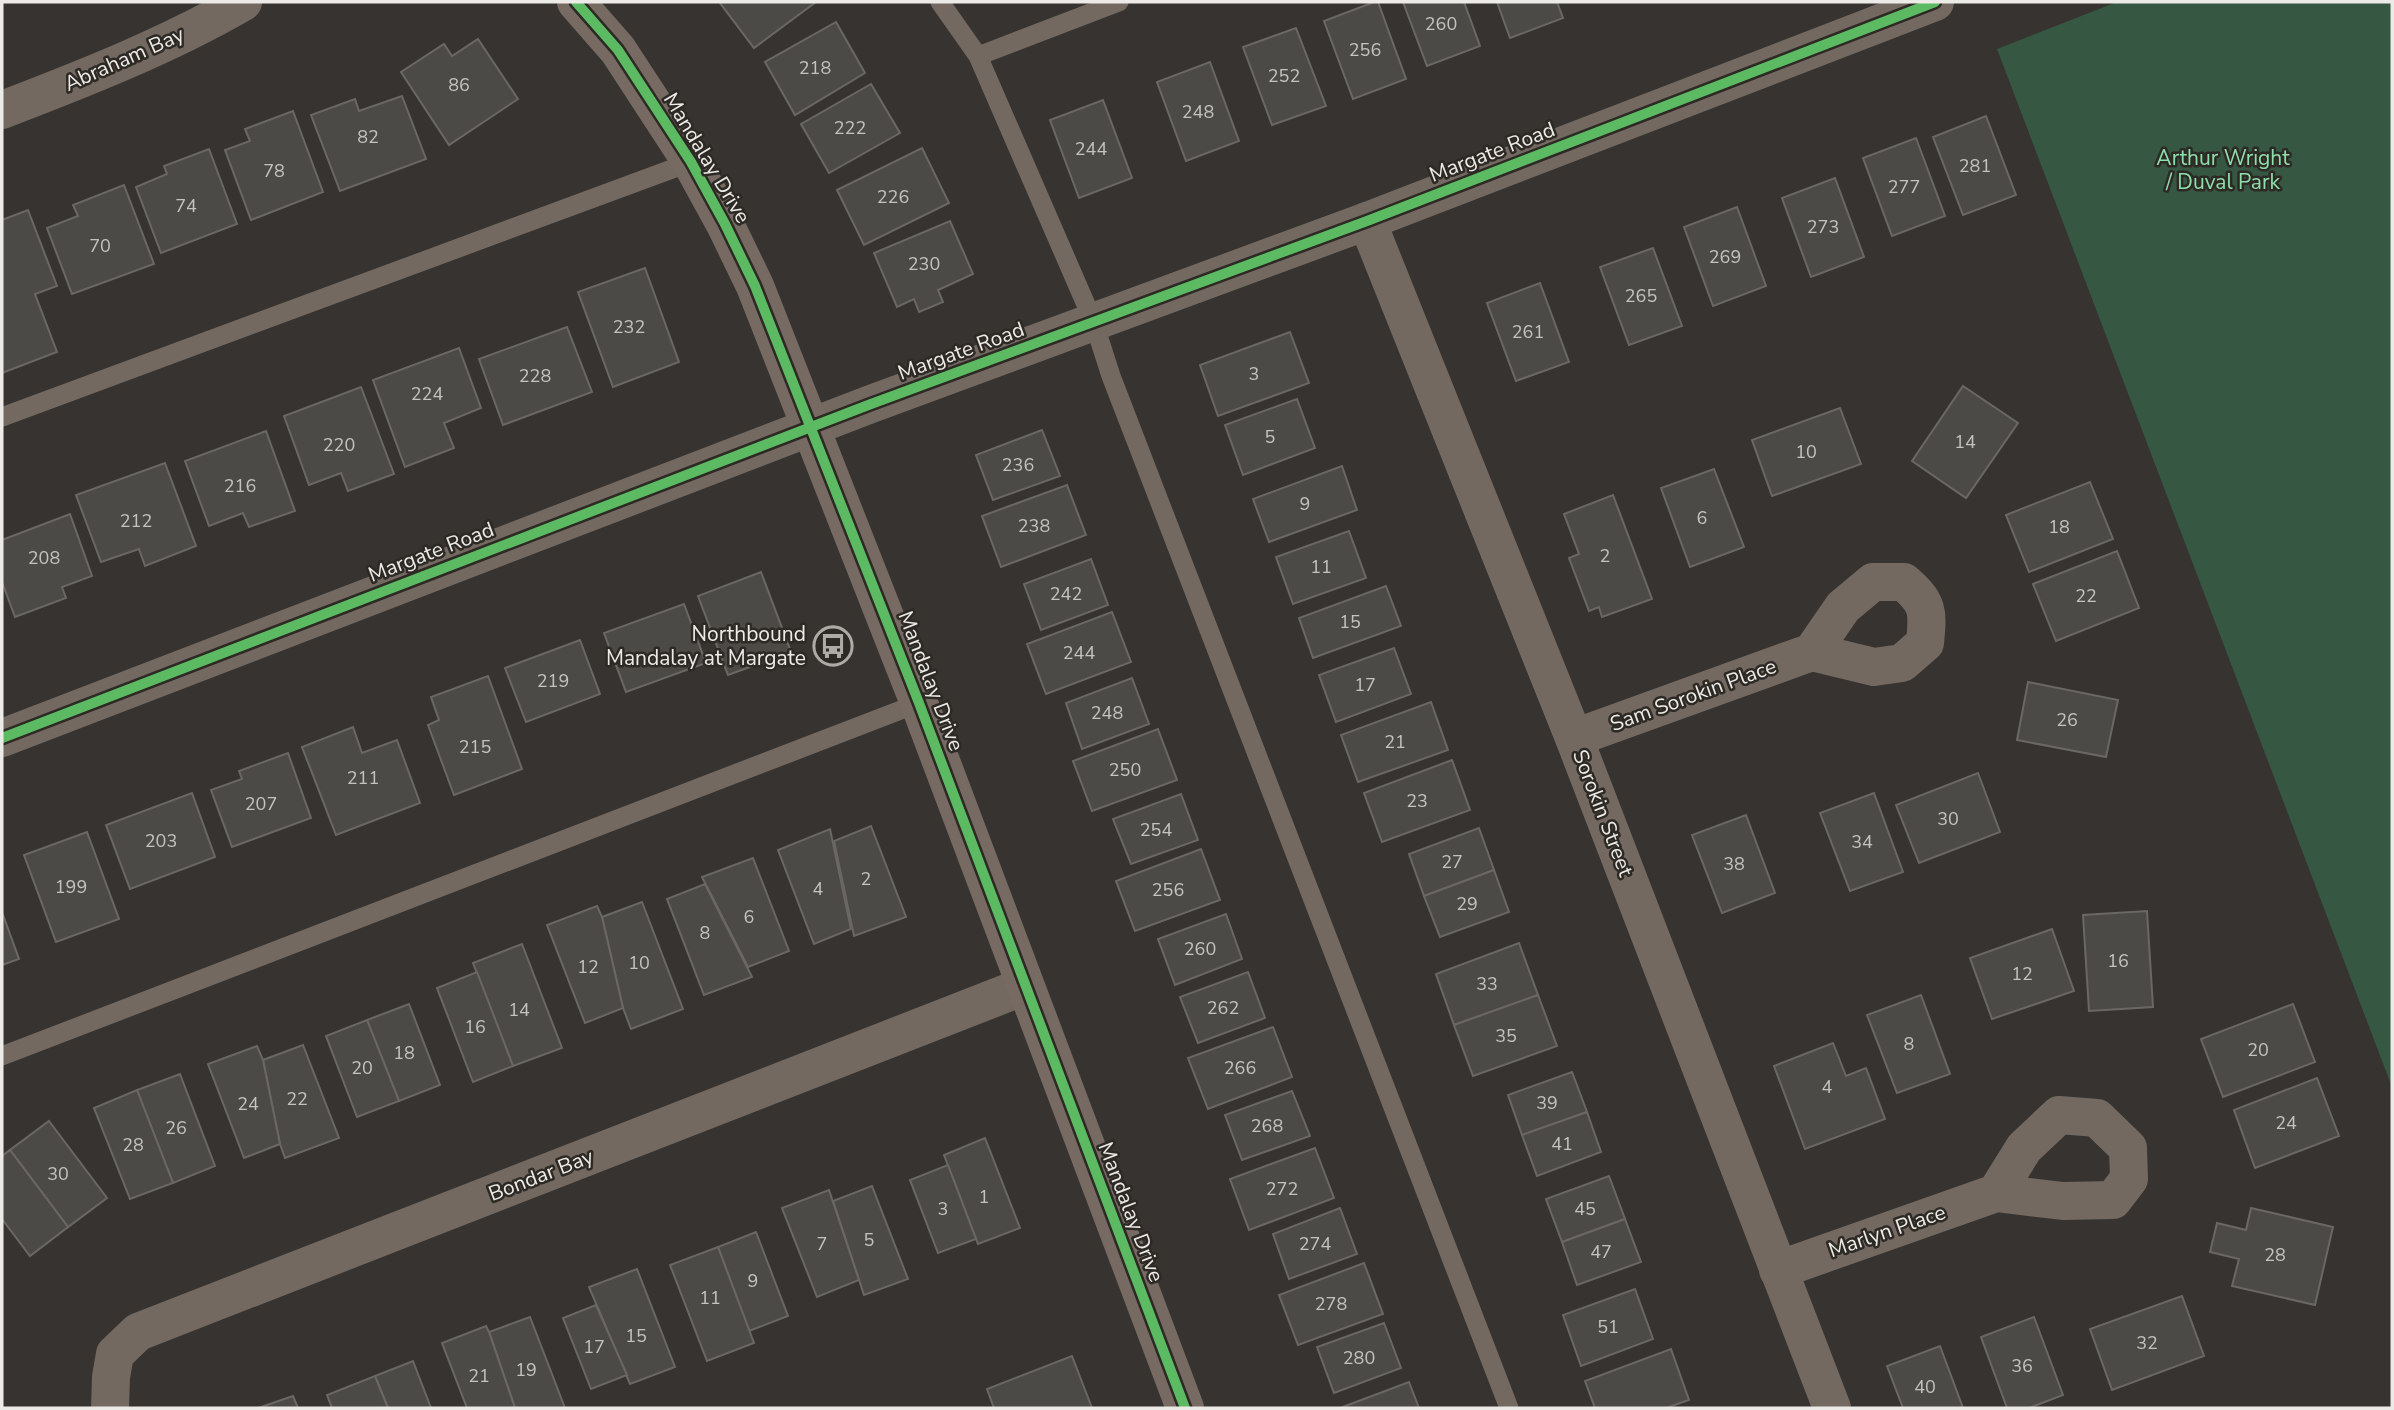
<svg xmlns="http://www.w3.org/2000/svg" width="2394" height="1410" font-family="'Nunito Sans',sans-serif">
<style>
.green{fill:#365742}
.building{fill:#4c4a47;stroke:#6a6765;stroke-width:2}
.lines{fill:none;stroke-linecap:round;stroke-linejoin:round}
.lane{stroke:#736961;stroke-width:19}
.street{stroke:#736961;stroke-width:38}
.secondary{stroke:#766a62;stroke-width:38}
.cycleway-casing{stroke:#2d2924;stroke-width:15}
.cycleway{stroke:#5cba63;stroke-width:10}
.labels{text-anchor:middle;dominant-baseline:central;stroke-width:5;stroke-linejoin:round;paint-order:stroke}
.number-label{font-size:18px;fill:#c5c3bf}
.street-label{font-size:21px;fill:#edebe7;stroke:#2d2924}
.park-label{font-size:21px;fill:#8edfac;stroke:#2d2924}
.poi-label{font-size:21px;fill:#edebe7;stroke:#2d2924;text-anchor:end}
</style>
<rect width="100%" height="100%" fill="#363330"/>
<path class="green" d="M2117,2H2392V1087L1997,49Z"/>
<g class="building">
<path d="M721,2H816L754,48L720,3Z"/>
<path d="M1374,2H1378L1406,79L1353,99L1324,21Z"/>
<path d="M1403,2H1464L1480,46L1427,66Z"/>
<path d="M1497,2H1557L1563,18L1510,38Z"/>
<path d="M836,22L865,73L795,115L765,62Z"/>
<path d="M1296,28L1326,106L1272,125L1243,47Z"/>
<path d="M478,39L518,99L449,145L401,72L444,44L452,56Z"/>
<path d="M1210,62L1239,141L1186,161L1157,82Z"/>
<path d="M871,84L900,133L829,173L801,124Z"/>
<path d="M402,96L426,159L340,191L311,115L355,99L359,111Z"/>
<path d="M1103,100L1132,178L1079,198L1050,120Z"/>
<path d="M293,111L323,192L251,220L225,150L250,141L245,129Z"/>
<path d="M1986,116L2016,195L1963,215L1933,137Z"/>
<path d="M1916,138L1945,216L1892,236L1863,158Z"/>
<path d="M922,148L949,203L864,245L837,190Z"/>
<path d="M209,149L237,224L161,253L136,187L167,174L164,166Z"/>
<path d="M1835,178L1864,257L1811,277L1782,198Z"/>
<path d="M124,185L154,264L72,294L47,228L78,216L73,205Z"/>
<path d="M1737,207L1766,286L1713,306L1684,227Z"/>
<path d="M28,210L57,286L35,294L57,352L2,373V220Z"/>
<path d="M950,221L973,274L938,290L943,302L919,312L914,299L897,307L874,253Z"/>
<path d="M1653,248L1682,326L1629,345L1600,267Z"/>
<path d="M645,268L679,362L613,387L578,292Z"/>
<path d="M1540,283L1569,362L1516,381L1487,303Z"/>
<path d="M567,327L592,392L503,425L479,359Z"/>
<path d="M1290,332L1309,383L1218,416L1200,365Z"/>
<path d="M459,348L481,408L444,423L454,448L405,467L373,380Z"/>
<path d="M1963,386L2018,423L1966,498L1912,461Z"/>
<path d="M361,387L394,474L348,491L341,473L309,485L284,416Z"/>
<path d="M1297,399L1315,448L1243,475L1225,425Z"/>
<path d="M1840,408L1861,464L1772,496L1752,440Z"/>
<path d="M1042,430L1060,476L993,500L976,455Z"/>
<path d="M266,431L295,511L249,527L243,513L209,526L185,461Z"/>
<path d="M165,463L196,546L145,566L139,549L101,562L76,495Z"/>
<path d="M1342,466L1357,510L1269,542L1253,499Z"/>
<path d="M1714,469L1744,547L1690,567L1661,488Z"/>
<path d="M2090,482L2113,539L2029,572L2006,515Z"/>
<path d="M1067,485L1086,535L1001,567L982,516Z"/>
<path d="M1613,495L1652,599L1602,617L1599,607L1589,611L1569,558L1579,554L1564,514Z"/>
<path d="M70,514L92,576L62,587L66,598L15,617L2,582V540Z"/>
<path d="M1349,531L1366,578L1293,604L1276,557Z"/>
<path d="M2117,551L2139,608L2056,641L2033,584Z"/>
<path d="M1091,559L1108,605L1041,630L1024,584Z"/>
<path d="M761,572L791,652L728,675L698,596Z"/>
<path d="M1386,586L1401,626L1313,658L1299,618Z"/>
<path d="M684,604L706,663L626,692L604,633Z"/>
<path d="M1112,612L1131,662L1046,694L1027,644Z"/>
<path d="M580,640L600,694L526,722L505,668Z"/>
<path d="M1394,648L1411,694L1336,722L1319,675Z"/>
<path d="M488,676L522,769L454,795L428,725L439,720L431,697Z"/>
<path d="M1132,678L1149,724L1082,749L1066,703Z"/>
<path d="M2028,682L2118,700L2106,757L2017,740Z"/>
<path d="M1431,702L1448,750L1358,782L1341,735Z"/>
<path d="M353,727L362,753L397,740L420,803L336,835L302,747Z"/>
<path d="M1158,729L1177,780L1092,811L1073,761Z"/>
<path d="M288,753L311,818L232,847L211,790L242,779L239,771Z"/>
<path d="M1452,760L1470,810L1382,842L1364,793Z"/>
<path d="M1978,773L2000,832L1919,863L1896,805Z"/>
<path d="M192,793L215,857L130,889L106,825Z"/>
<path d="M1874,793L1903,872L1850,891L1820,813Z"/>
<path d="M1181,794L1198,840L1131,864L1113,819Z"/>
<path d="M1746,815L1775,893L1722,913L1692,835Z"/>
<path d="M871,826L906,917L854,936L834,841Z"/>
<path d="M1479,828L1494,870L1424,896L1409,854Z"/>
<path d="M830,829L851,929L814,944L778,850Z"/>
<path d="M87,832L119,919L56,942L24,855Z"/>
<path d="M1201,849L1220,900L1135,931L1116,881Z"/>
<path d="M753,858L789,951L748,967L702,877Z"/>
<path d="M1494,870L1509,912L1440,937L1424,896Z"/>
<path d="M705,884L752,977L704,995L667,899Z"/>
<path d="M642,902L683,1009L631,1029L623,1008L602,917Z"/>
<path d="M597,906L602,917L623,1008L585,1023L547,925Z"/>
<path d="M2147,911L2153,1007L2089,1011L2083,915Z"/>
<path d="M2,912L19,959L2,965Z"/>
<path d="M1226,914L1242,959L1175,985L1158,939Z"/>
<path d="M2052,929L2074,991L1992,1019L1970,958Z"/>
<path d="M1519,943L1538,995L1454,1025L1436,974Z"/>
<path d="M522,944L562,1048L513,1066L473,963Z"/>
<path d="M477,972L513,1066L473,1082L437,988Z"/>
<path d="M1248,972L1265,1018L1198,1043L1180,997Z"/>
<path d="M1538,995L1557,1046L1473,1076L1454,1025Z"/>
<path d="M1921,995L1950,1074L1897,1093L1867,1015Z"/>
<path d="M409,1004L440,1085L399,1101L367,1020Z"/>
<path d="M2293,1004L2315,1062L2223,1097L2201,1039Z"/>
<path d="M367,1020L399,1101L357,1117L326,1036Z"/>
<path d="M1273,1027L1292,1077L1208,1109L1188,1058Z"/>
<path d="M1833,1043L1846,1076L1866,1068L1885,1119L1805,1149L1774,1066Z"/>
<path d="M303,1045L339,1138L285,1158L280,1144L263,1060Z"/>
<path d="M257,1046L263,1060L280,1144L244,1158L208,1064Z"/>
<path d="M1572,1072L1587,1112L1522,1135L1508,1095Z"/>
<path d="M180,1074L215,1166L173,1183L137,1090Z"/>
<path d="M2317,1078L2339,1136L2255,1168L2234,1110Z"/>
<path d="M137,1090L173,1183L130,1199L94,1108Z"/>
<path d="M1292,1091L1310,1136L1242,1160L1225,1115Z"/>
<path d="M1587,1112L1601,1152L1537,1176L1522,1135Z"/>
<path d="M49,1121L107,1198L68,1227L10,1150Z"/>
<path d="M985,1138L1020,1228L978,1244L944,1155Z"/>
<path d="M1315,1148L1334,1198L1249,1230L1230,1179Z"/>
<path d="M10,1150L68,1227L30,1256L2,1219V1156Z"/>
<path d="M948,1165L976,1239L938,1253L910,1180Z"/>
<path d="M1609,1176L1625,1219L1562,1242L1546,1199Z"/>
<path d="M872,1186L908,1279L864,1295L833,1201Z"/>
<path d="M829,1190L859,1280L817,1297L782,1208Z"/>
<path d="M1340,1208L1357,1254L1289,1279L1273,1234Z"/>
<path d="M2251,1208L2333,1227L2315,1305L2232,1286L2239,1259L2210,1252L2217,1223L2246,1230Z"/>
<path d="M1625,1219L1641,1262L1577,1285L1562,1242Z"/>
<path d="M756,1232L788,1316L749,1331L718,1247Z"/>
<path d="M718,1247L754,1343L707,1361L670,1265Z"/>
<path d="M1364,1263L1383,1314L1298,1345L1279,1295Z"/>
<path d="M637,1269L675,1367L630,1384L589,1287Z"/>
<path d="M1635,1289L1653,1339L1581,1366L1563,1315Z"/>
<path d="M2182,1296L2204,1356L2112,1390L2090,1329Z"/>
<path d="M596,1305L627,1375L591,1389L563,1318Z"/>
<path d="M530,1317L565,1408H515L489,1332Z"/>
<path d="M2034,1317L2063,1395L2029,1408H2007L1981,1337Z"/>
<path d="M1384,1323L1401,1368L1334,1393L1317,1347Z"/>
<path d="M486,1326L489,1332L515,1408H467L442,1343Z"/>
<path d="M1940,1346L1963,1408H1903L1887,1366Z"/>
<path d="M1671,1349L1689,1400L1666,1408H1595L1585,1381Z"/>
<path d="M1072,1356L1092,1408H994L987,1389Z"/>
<path d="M413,1361L431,1408H388L375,1376Z"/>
<path d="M375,1376L388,1408H332L327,1395Z"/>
<path d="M1409,1382L1419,1408H1340Z"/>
<path d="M293,1396L298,1408H258Z"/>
</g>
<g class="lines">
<g class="lane">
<path d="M940,2L978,56L1094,323L1111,376L1509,1408"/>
<path d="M978,56L1119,2"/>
<path d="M2,417L691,162"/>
<path d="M2,1056L919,703"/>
</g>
<g class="street">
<path d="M2,110C83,79 167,46 243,2"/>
<path d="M1367,221L1574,738L1832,1408"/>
<path d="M2,738L871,404L1367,221L1935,2"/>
<path d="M1574,738L1812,652L1843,607L1873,582H1904C1929,604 1928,611 1925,643L1902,663L1874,667L1812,652"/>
<path d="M1778,1270L1996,1193L2063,1201L2113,1200L2129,1179L2128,1148L2097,1118L2059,1115L2024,1148L1996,1193"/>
<path d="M110,1408L111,1377L115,1354L138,1332L1025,986"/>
</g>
<path class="secondary" d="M576,2L618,50L691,162L725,224L755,286L919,703L1185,1408"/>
<g class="cycleway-casing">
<g id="cycleway">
<path d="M576,2L618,50L691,162L725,224L755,286L919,703L1185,1408"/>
<path d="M2,738L871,404L1367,221L1935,2"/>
</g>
</g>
<use href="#cycleway" class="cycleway"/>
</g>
<defs>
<g id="bus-ring" transform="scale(2.0125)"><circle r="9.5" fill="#2d2924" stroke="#adaba7" stroke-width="1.5"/><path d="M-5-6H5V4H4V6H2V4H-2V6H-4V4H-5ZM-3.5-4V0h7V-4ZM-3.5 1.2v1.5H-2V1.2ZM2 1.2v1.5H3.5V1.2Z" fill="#adaba7"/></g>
</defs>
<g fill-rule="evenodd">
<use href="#bus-ring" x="833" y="646"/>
</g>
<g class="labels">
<g class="number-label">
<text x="1441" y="24">260</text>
<text x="1365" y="50">256</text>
<text x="815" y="68">218</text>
<text x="1284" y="76">252</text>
<text x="459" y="85">86</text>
<text x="1198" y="112">248</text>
<text x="850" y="128">222</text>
<text x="368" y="137">82</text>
<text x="1091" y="149">244</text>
<text x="1975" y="166">281</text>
<text x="274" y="171">78</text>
<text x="1904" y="187">277</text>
<text x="893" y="197">226</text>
<text x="186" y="206">74</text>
<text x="1823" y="227">273</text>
<text x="100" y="246">70</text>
<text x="1725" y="257">269</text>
<text x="924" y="264">230</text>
<text x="1641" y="296">265</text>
<text x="629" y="327">232</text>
<text x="1528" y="332">261</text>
<text x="1254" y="374">3</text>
<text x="535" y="376">228</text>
<text x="427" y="394">224</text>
<text x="1270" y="437">5</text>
<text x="1965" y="442">14</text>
<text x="339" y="445">220</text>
<text x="1806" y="452">10</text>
<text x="1018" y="465">236</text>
<text x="240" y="486">216</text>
<text x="1305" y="504">9</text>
<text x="1702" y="518">6</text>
<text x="136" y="521">212</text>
<text x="1034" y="526">238</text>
<text x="2059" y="527">18</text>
<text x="1605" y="556">2</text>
<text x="44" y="558">208</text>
<text x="1321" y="567">11</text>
<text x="1066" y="594">242</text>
<text x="2086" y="596">22</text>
<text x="1350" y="622">15</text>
<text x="1079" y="653">244</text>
<text x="553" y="681">219</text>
<text x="1365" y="685">17</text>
<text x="1107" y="713">248</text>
<text x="2067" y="720">26</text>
<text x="1395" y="742">21</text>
<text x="475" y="747">215</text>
<text x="1125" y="770">250</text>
<text x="363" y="778">211</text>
<text x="1417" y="801">23</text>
<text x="261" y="804">207</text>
<text x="1948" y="819">30</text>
<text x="1156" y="830">254</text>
<text x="161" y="841">203</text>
<text x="1862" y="842">34</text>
<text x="1452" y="862">27</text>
<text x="1734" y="864">38</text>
<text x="866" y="879">2</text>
<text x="71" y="887">199</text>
<text x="818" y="889">4</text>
<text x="1168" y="890">256</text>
<text x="1467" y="904">29</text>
<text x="749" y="917">6</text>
<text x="705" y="933">8</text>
<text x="1200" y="949">260</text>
<text x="2118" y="961">16</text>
<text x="639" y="963">10</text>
<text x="588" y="967">12</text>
<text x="2022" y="974">12</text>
<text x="1487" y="984">33</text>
<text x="1223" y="1008">262</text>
<text x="519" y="1010">14</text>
<text x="475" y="1027">16</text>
<text x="1506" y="1036">35</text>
<text x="1909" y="1044">8</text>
<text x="2258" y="1050">20</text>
<text x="404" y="1053">18</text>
<text x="362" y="1068">20</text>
<text x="1240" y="1068">266</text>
<text x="1827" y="1087">4</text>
<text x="297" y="1099">22</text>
<text x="1547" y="1103">39</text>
<text x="248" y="1104">24</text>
<text x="2286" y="1123">24</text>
<text x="1267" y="1126">268</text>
<text x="176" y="1128">26</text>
<text x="1562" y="1144">41</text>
<text x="133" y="1145">28</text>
<text x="58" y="1174">30</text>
<text x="1282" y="1189">272</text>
<text x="984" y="1197">1</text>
<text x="943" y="1209">3</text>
<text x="1585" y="1209">45</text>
<text x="869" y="1240">5</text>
<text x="822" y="1244">7</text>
<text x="1315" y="1244">274</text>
<text x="1601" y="1252">47</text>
<text x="2275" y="1255">28</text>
<text x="753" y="1281">9</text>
<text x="710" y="1298">11</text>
<text x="1331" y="1304">278</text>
<text x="1608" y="1327">51</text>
<text x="636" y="1336">15</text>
<text x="2147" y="1343">32</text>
<text x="594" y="1347">17</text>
<text x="1359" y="1358">280</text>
<text x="2022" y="1366">36</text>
<text x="526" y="1370">19</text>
<text x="479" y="1376">21</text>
<text x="1925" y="1387">40</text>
</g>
<g class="street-label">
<text transform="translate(124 59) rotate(-24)">Abraham Bay</text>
<text transform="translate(1492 152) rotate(-21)">Margate Road</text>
<text transform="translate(707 158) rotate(59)">Mandalay Drive</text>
<text transform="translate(961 351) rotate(-20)">Margate Road</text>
<text transform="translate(431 552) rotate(-21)">Margate Road</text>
<text transform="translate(931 681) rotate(69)">Mandalay Drive</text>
<text transform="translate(1693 695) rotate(-20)">Sam Sorokin Place</text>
<text transform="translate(1603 813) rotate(69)">Sorokin Street</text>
<text transform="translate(541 1175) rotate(-21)">Bondar Bay</text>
<text transform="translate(1131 1212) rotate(69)">Mandalay Drive</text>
<text transform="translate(1887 1231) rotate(-19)">Marlyn Place</text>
</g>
<g class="park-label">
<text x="2223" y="158">Arthur Wright<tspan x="2223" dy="24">/ Duval Park</tspan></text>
</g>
<g class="poi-label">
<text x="806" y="634">Northbound<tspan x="806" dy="24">Mandalay at Margate</tspan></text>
</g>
</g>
<rect width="2394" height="1410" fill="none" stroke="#edebe7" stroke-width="7"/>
</svg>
